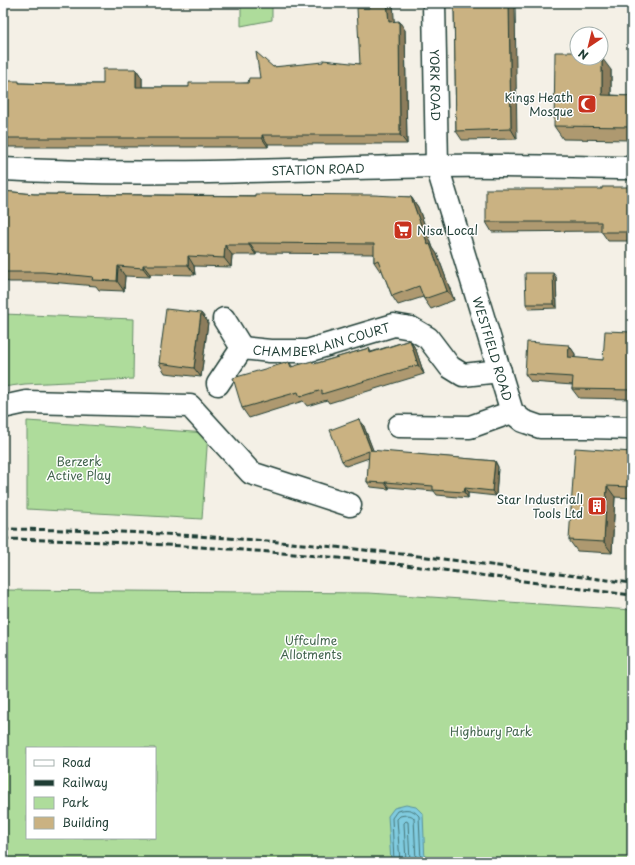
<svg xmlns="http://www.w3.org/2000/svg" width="635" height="865" font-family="'Playpen Sans',sans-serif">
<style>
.green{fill:#aedc9b;stroke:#668c68;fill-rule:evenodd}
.water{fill:#80cbdf;stroke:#59929b}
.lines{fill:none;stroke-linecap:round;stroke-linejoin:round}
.shore{stroke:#467678;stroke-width:1}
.minor-casing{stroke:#1f3d34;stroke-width:25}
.minor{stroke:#fff;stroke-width:22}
.rail{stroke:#1f3d34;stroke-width:3;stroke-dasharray:6 3;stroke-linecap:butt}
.wall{fill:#ae9970;stroke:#1f3d34}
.shaded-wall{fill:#8d7d5b;stroke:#1f3d34}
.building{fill:#cab282;stroke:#1f3d34}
.labels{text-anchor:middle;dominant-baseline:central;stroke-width:3;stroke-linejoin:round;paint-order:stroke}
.street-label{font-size:12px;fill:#1f3d34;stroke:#fff}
.poi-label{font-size:12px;fill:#1f3d34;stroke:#fff;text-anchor:end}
.park-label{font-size:12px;fill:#43654e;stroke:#fff}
</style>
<rect width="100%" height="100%" fill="#f4f0e6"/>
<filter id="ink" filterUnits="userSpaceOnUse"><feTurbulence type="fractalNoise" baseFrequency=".025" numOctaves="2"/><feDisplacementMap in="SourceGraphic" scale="8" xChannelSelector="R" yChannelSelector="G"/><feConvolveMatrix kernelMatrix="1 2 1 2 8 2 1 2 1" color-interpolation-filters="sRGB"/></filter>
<g filter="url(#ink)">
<g class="green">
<path d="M241,3H272V20L241,26Z"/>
<path d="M3,314L134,319L133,379L25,384L3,387Z"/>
<path d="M27,421L208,433L202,519L27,509Z"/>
<path d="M3,590L369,593L632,610V862H3ZM27,748H155V838H27Z"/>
</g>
<path class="water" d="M406,805L416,807L423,814L425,862H391L388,816L394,808Z"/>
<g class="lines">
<g class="shore">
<path d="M394,862L392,818L397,811C406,809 412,808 419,816L421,862"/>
<path d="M400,862L397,819L400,816C405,815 411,814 414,818L416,862"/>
<path d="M406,862L404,823L406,821L408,822L410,862"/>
</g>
<g class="minor-casing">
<g id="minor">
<path id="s1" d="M434,3L437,166L512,412L523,421L540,427H587L632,428"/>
<path id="s2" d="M3,169C147,177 292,169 436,166C501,165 567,167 632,168"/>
<path id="s3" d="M242,348L270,351H307L394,325L411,328L428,338L450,367L463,375L500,371"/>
<path d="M218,384L242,348L224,319"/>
<path d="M3,407L26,402L190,406L251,473L350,505"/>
<path d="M399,426L470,427L512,412"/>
</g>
</g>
<use href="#minor" class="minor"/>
<g class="rail">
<path d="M3,529C127,530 251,538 374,551C460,560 546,573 632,583"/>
<path d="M3,539C126,541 248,549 371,561C458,571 545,585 632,595"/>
</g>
</g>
<g class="wall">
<path d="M454,3L517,139L462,140L456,131Z"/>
<path d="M370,8L394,21L405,30L407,144H268V147H3V81L21,83L55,84H103L136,69L142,78V87H189L248,83L260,78L273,67L360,64Z"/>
<path d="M611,70V95L632,96V140L563,139L554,126Z"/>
<path d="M632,187V241H608L601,231L492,232L486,222L602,189Z"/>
<path d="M3,191L34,194L411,197L418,207L433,248L437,254L454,300L431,309L424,299L423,297L398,305L392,296L382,270L380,271L374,262V254L256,253V255H232L231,267L194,266L195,275L150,274V277L125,276L124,291L99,290L96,286L50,282H10L3,281Z"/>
<path d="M556,277L557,308L529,309L526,304Z"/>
<path d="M201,313L208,322L201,377L165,373L159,363Z"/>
<path d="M632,332V399L579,398L572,389L573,385L531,382L525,374L569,345L575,354V358L603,360Z"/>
<path d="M410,340L416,350L424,374L329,403L327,400L307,406L303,401L249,418L242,408L289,362L293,367L314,364L369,348L371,352Z"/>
<path d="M363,424L373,451L495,461L498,467L496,496L468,493V498L437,495L434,491L389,487V489L371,487L367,482L369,458L346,466L342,461Z"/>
<path d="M632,452V498L615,497L612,553L577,551L569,540Z"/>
</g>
<g class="shaded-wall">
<path d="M387,3H393L395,31L389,22Z"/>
<path d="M509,3H515L517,139L511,129Z"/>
<path d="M399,21L405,30L407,144L400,135Z"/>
<path d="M602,58L611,70V108L602,95Z"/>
<path d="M136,69L142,78V97L136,87Z"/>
<path d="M262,135L268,144V147L262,138Z"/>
<path d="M411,197L418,207L433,248L437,254L454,300L447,291L428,245Z"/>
<path d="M249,243L256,253V255L249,245Z"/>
<path d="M225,245L232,255L231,267L224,258Z"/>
<path d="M188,256L194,266L195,275L188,265Z"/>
<path d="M143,265L150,274V277L143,268Z"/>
<path d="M118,266L125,276L124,291L117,281Z"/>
<path d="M553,273L556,277L557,308L554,304Z"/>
<path d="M201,313L208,322L201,377L194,368Z"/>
<path d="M410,340L416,350L424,374L418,365Z"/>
<path d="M569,345L575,354L574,366L568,357Z"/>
<path d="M359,419L363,424L375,455L371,450Z"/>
<path d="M495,461L498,467L496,496L492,491Z"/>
<path d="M385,482L389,487V489L385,483Z"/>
<path d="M607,486L615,497L612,553L604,542Z"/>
<path d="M465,488L468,493V498L464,492Z"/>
</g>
<g class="building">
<path d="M370,3H387L389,22L399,21L400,135H262V138H3V81H19V83L55,84H103V69H136V87H189V83H248L249,78H260L256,52L273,67L323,62V60L360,64L357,8H370Z"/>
<path d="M454,3H509L511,129L456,131Z"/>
<path d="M555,52H577V58H602V95L632,96V127L554,126Z"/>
<path d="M602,187H632V232H601V222H486V189H602Z"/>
<path d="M3,191L34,194L255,196V194L374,195L411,197L428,245L430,244L447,291L424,299L419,286L392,296L378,260L374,262V244L249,243V245H225L224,258L188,256V265H143V268L118,266L117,281L92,280L93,277L43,272H3Z"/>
<path d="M525,273H553L554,304H526Z"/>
<path d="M166,309L201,313L194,368L159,363Z"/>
<path d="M605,331L632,332V390L572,389L573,377L525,374L527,342L569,345L568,357L603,360Z"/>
<path d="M410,340L418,365L322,394V390L300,397L298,392L242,408L233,378L289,362L291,367L312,361L314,364L369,348L370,353Z"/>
<path d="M359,419L371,450H370L495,461L492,491L465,488L464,492L433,490V486L385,482V483L367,482L369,451L342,461L330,430Z"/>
<path d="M575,448L632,452V487L607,486L604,542L569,540Z"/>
</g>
</g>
<defs>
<g id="mosque-square" transform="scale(1)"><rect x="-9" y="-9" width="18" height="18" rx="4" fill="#c8321e" stroke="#fff"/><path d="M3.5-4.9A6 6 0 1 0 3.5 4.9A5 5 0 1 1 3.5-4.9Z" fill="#fff"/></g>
<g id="supermarket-square" transform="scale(1)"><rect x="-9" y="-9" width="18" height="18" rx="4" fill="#c8321e" stroke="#fff"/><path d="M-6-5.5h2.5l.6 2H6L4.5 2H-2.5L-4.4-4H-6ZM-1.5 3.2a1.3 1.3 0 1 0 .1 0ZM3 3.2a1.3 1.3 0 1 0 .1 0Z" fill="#fff"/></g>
<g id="building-square" transform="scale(1)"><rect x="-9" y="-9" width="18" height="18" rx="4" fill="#c8321e" stroke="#fff"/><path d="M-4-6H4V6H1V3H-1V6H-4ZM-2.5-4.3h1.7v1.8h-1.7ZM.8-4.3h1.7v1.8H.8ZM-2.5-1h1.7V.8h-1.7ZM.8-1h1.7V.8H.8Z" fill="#fff"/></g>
</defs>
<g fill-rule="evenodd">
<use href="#mosque-square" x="587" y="104"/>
<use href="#supermarket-square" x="403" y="230"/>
<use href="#building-square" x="597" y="506"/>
</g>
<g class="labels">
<g class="street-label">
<text stroke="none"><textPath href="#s1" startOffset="82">YORK ROAD</textPath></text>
<text stroke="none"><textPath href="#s2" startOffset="315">STATION ROAD</textPath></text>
<text stroke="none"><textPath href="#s3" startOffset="81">CHAMBERLAIN COURT</textPath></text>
<text stroke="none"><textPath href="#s1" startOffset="354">WESTFIELD ROAD</textPath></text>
</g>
<g class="poi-label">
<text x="573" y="97">Kings Heath<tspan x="573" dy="14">Mosque</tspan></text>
<text x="417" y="230" text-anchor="start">Nisa Local</text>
<text x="583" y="499">Star Industriall<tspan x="583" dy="14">Tools Ltd</tspan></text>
</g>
<g class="park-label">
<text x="79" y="461">Berzerk<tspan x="79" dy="14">Active Play</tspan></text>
<text x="311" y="640">Uffculme<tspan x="311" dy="14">Allotments</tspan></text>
<text x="491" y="731">Highbury Park</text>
</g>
</g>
<rect width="635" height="865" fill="none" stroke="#fff" stroke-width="16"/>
<rect x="8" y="8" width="619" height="849" fill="none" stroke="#1f3d34" stroke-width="1.5" filter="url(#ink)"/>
<rect x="26" y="747" width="130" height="92" fill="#ffffff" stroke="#a5b1ae"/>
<rect x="34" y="760" width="20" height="6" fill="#ffffff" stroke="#a5b1ae"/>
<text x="62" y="767" font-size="12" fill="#1f3d34">Road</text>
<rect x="34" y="780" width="20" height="6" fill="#1f3d34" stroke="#a5b1ae"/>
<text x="62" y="787" font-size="12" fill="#1f3d34">Railway</text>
<rect x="34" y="797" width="20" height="12" fill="#aedc9b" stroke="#a5b1ae"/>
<text x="62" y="807" font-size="12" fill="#1f3d34">Park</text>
<rect x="34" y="817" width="20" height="12" fill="#cab282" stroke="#a5b1ae"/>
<text x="62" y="827" font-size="12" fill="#1f3d34">Building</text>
<g transform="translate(589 46) rotate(215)"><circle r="19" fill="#ffffff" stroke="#a5b1ae"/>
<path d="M0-3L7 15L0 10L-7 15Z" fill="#c8321e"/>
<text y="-6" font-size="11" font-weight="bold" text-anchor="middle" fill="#1f3d34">N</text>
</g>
</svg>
